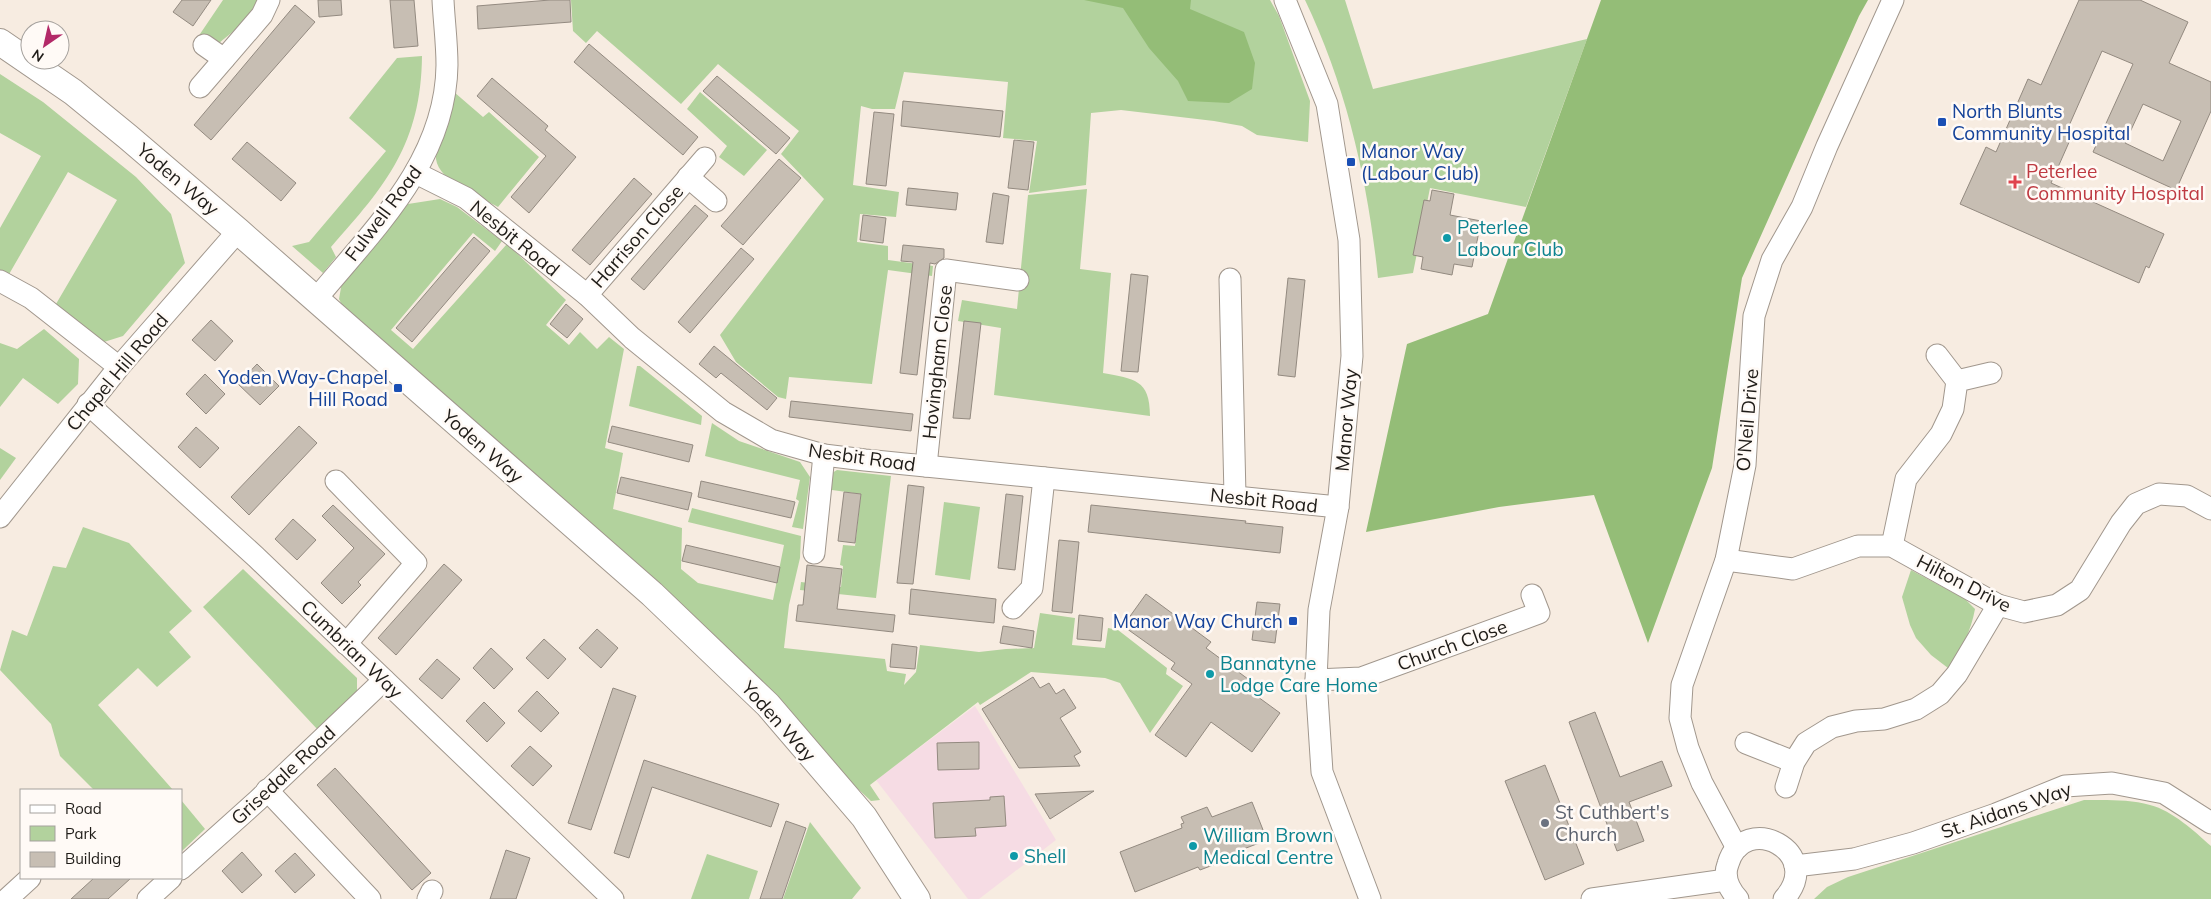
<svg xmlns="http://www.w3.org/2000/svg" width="2211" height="899" font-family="Mulish,sans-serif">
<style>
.commercial{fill:#f6dce4}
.green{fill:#b2d29d}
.forest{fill:#94bd77}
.building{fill:#c7beb3;stroke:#938a80;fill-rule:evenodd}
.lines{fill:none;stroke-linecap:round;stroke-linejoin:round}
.minor-casing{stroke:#a1978d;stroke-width:23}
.major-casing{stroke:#a1978d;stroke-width:28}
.minor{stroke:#fff;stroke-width:21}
.major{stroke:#fff;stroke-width:26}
.transit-dot{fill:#1a4fb4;stroke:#fffaf6;stroke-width:2}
.health-dot{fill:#e0444e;stroke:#fffaf6;stroke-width:2}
.culture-dot{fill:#0f9aa8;stroke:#fffaf6;stroke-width:2}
.worship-dot{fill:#6b7280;stroke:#fffaf6;stroke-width:2}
.labels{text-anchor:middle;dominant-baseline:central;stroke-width:5;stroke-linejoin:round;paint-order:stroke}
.transit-label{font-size:19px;fill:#164399;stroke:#fffaf6;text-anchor:start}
.health-label{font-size:19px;fill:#be3a42;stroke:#fffaf6;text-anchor:start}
.street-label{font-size:19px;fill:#1f1c18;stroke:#fffaf6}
.culture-label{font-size:19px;fill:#0d838f;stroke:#fffaf6;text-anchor:start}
.worship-label{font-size:19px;fill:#5b616d;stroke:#fffaf6;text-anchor:start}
</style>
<rect width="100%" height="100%" fill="#f7ece1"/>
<path class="commercial" d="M975,706L1056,840L979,899H968L876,780Z"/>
<g class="green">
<path d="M223,0H260C253,18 232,32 218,44L211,42L200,34Z"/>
<path d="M571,0H1270L1279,16L1310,101L1308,142L1257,135L1242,126L1214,121L1121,110L1091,113L1086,185L1029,193L1037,141L1003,138L1008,82L904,72L895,109H872L861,106L853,185L899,192L896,217L860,214L857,242L888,246V260L933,266L932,276L888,270L872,384L789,377L786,399L778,397L736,362L720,335L824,199L781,154L799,131L718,64L681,104L597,31L586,43L573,31Z"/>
<path d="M1305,0H1345L1373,89L1587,39L1526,207L1430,188L1413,273L1378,278C1368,182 1347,88 1305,0Z"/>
<path d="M422,56C421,144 386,185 331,247L336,257L323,273L292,246L309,242L386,151L349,118L397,58Z"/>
<path d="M0,74L43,102L136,177L171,214L185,263L123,336L104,342L56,304L117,200L68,172L8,276L0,272V228L41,156L0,133Z"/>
<path d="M454,92L483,117L489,112L539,157L498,207C480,197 439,182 436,159C435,151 451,104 454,92Z"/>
<path d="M700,92L767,150L744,176L719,157L727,146L687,109Z"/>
<path d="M1087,189L1080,269L1111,273L1103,373C1134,379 1150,379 1150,416L994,395L1001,328L958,321L962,300L1017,309L1028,195Z"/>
<path d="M440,199L457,207L502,241L495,251L473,233L391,330L413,349L507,244L566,300L546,325L569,345L580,332L597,349L609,337L624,349L605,448L623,453L613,509L682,528L681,569L698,583L773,600L784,545L688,522L692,508L801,536L800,558L789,605L784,648L885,659L887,671L906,674L904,685L916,672L920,645L979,652L1006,649L1034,648L1040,613L1075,618L1072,645L1105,648L1108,628L1118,630L1167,668L1166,674L1183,686L1150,733L1120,683L1105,678L1031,672L980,705L978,702L870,785L880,800L871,801L346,313L339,299L342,282L408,204Z"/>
<path d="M44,329L79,359L78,384L58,404L23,378L0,407V343L17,349Z"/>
<path d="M637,366H640L702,416L701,425L629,406Z"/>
<path d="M712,423L739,441L800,462L810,477L803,529L792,527L799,501L796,499L800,480L705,456Z"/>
<path d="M0,448L16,458L0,480Z"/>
<path d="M837,470L891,476L876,598L800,590L801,582L841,587L843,566L840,565L843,545L855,546L861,494L832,490L830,487L832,473Z"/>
<path d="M944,502L980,507L970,580L935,575Z"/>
<path d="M83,527L129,543L192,611L169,632L191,657L157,687L138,668L98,705L173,790H94L60,756L51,724L0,670L12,630L27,636L53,566L66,568Z"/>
<path d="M243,569L357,678V693L318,730L203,607Z"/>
<path d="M1911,570L1965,599L1975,609C1971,631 1962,649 1948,668L1931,655L1916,638L1910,625L1902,597Z"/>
<path d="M181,800L205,829L181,852Z"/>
<path d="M2084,800C2106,800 2129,799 2150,805C2173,811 2194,831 2211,846V899H1814L1827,887L1848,877Z"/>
<path d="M810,822L861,888L852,899H783Z"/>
<path d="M707,854L758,871L749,899H691Z"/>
</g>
<g class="forest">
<path d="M1084,0H1191L1190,9L1244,32L1255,63L1252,89L1229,103L1188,101L1178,81L1149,48L1123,8Z"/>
<path d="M1601,0H1868L1859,16L1742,278L1712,468L1648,643L1594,495L1499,507L1366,532L1407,344L1488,314Z"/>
</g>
<g class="building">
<path d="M182,0H211L193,26L173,12Z"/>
<path d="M318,0H341L342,15L319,17Z"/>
<path d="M390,0H414L418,46L394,48Z"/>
<path d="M550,0H570L571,22L478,29L477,6Z"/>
<path d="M2079,0H2140L2188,22L2169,63L2211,82V111L2176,190L2093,152L2133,64L2102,51L2068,128L2074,131L2051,183L2164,234L2149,268L2146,266L2139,283L1960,204L1986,147L1996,152L2028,79L2041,85ZM2143,104L2181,121L2163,161L2125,143Z"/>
<path d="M295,5L315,22L211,140L194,125Z"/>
<path d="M589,44L698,137L683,155L574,62Z"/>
<path d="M717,76L790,138L776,154L703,91Z"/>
<path d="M492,78L548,126L545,130L576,157L529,213L511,197L546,156L477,96Z"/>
<path d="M903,101L1003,111L1000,137L901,126Z"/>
<path d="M874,112L894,114L886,186L866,184Z"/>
<path d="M1014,140L1034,142L1028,190L1008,188Z"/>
<path d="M247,142L296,183L281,201L232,159Z"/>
<path d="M779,159L801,178L743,245L721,226Z"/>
<path d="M634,178L652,194L590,265L572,250Z"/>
<path d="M908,188L958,193L956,210L906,205Z"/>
<path d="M1432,190L1454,194L1450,215L1481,221L1472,267L1454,264L1452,275L1421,269L1423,257L1413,255L1424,200L1430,201Z"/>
<path d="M993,193L1009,196L1003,244L986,242Z"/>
<path d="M695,205L708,216L644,290L631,279Z"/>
<path d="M863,215L886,218L883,243L860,240Z"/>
<path d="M474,237L490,251L412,342L396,328Z"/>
<path d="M903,245L944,249V258L935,264L930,263L917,375L900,373L913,262L901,261Z"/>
<path d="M741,248L754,259L690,333L678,322Z"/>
<path d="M1131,274L1148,276L1138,372L1121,371Z"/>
<path d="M1288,278L1305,280L1295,377L1278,375Z"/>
<path d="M566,304L583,319L567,338L550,324Z"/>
<path d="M211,320L233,341L215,361L192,340Z"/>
<path d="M964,321L981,323L970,419L953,418Z"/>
<path d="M714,346L777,398L767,410L721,373L716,378L699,364Z"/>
<path d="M257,364L279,386L260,405L238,384Z"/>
<path d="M205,374L225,394L206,414L186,394Z"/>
<path d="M791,401L913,414L911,431L789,417Z"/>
<path d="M299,426L317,443L249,515L231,497Z"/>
<path d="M612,426L693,445L689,462L608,442Z"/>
<path d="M196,427L219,448L200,468L178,447Z"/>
<path d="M621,477L692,493L688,510L617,493Z"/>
<path d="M701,481L795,502L791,518L698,497Z"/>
<path d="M908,485L924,487L913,584L897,583Z"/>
<path d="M844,492L861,494L855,543L838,541Z"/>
<path d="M1006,494L1023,496L1015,570L998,568Z"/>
<path d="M333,505L385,554L358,582L361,585L342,604L321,583L354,548L322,516Z"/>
<path d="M1091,505L1246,521L1245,523L1283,527L1280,553L1088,532Z"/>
<path d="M293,519L316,540L297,560L275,539Z"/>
<path d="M1059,540L1079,542L1072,613L1052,611Z"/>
<path d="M686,545L780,567L777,583L682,561Z"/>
<path d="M444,564L462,580L396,655L378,638Z"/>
<path d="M807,565L842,569L837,609L895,615L893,632L796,621L798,605H803Z"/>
<path d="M911,589L996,599L994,623L909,614Z"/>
<path d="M1146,594L1211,642L1206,648L1248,679L1243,686L1280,713L1252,752L1211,722L1186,757L1155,735L1192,684L1171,669L1175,663L1123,626Z"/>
<path d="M1257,602L1280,604L1275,643L1252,640Z"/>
<path d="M1079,615L1103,618L1101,641L1077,639Z"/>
<path d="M1003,626L1034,631L1032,648L1000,643Z"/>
<path d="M597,629L618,648L601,668L579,648Z"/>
<path d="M544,639L566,659L548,679L526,658Z"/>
<path d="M892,644L917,647L915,669L890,667Z"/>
<path d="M491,648L513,669L494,689L473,668Z"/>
<path d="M437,659L460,679L442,699L419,679Z"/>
<path d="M1033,677L1040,688L1049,683L1056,694L1064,689L1076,708L1060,718L1081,752L1074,756L1080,766L1019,768L982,709Z"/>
<path d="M613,688L636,696L591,830L568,823Z"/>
<path d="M537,691L559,713L541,732L518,711Z"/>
<path d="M484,702L505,723L487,742L466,721Z"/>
<path d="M1595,712L1620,777L1662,761L1672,786L1629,802L1644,841L1617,851L1569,722Z"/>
<path d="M979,742V769L938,770L937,743Z"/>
<path d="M530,746L552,766L533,786L511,766Z"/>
<path d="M644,760L779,804L771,827L652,787L629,858L614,853Z"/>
<path d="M1545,765L1584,864L1545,880L1505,781Z"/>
<path d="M335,768L431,873L412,890L317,785Z"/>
<path d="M1094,791L1050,819L1035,794Z"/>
<path d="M1004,796L1006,826L975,828L976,836L935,838L933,803L990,800V797Z"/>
<path d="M1252,802L1267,840L1228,855L1229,859L1200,870L1198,867L1135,892L1120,852L1182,828L1181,824L1184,823L1181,817L1207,807L1212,817Z"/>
<path d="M786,821L806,828L782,899H760Z"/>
<path d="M506,850L530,858L516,899H490Z"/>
<path d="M242,852L262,875L242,893L222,871Z"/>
<path d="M295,853L315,875L295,893L275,871Z"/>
<path d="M94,878H131L108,899H71Z"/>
</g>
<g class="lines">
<g class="minor-casing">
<g id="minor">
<path d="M1285,0L1327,104L1349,240L1352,356L1338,507L1319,610L1316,680L1322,772L1370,899"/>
<path d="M204,45L224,59"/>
<path d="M200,87L262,15L269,0"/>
<path d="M416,173L466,198L587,295L632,338L723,412L771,440L824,455L865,460L1338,507"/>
<path d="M688,177L716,201"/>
<path d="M1230,279L1235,496"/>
<path d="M0,281L31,298L119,367"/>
<path d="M587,295L705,158"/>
<path d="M316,299C373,230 446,161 447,65C447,43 444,21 443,0"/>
<path d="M1937,355L1957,381"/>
<path d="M88,404L256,557L613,899"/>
<path d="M926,466L946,270L1018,280"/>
<path d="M336,481L416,563L346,644"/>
<path d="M0,517L119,367L238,231"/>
<path d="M1892,546L1906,479L1941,434L1953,409L1957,381L1991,373"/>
<path d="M814,553L824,455"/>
<path d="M1726,560L1793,569L1858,546H1892L1998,605L2024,612L2057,605L2080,590L2121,523L2136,504L2159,494L2187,496L2211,509"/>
<path d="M1013,608L1032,588L1044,478"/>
<path d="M1316,680L1361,678L1539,613L1532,595"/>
<path d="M1746,743L1794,762"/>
<path d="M1786,787L1794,762L1806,743L1832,727L1856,721L1884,719L1916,709L1940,694L1957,674L1998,605"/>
<path d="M267,790L370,899"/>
<path d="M1737,848L1702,783L1688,748L1680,718L1682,685L1726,560L1745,465L1754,316L1772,260L1802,207L1827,146L1893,0"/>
<path d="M1795,866L1854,859L1913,843L1996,814L2065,786L2112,783L2164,793L2211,823"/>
<path d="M181,869L258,800L384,680"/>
<path d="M7,899L30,878"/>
<path d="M148,899L171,878"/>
<path d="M428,899L432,891"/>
<path d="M1592,899L1726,880"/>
<path d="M1738,899C1729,889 1723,877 1728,864C1744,810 1826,852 1784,899"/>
</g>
</g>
<g class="major-casing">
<path id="major" d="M0,42L73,92L128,137L238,231L652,594L768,705L864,817L917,899"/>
</g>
<use href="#minor" class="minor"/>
<use href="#major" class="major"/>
</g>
<g class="transit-dot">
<rect x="1937" y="117" width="10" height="10" rx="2.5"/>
<rect x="1346" y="157" width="10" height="10" rx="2.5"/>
<rect x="393" y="383" width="10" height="10" rx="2.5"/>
<rect x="1288" y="616" width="10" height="10" rx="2.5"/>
</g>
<path class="health-dot" d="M2012.5 174.5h5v5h5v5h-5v5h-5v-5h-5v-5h5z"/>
<g class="culture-dot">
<circle cx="1447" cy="238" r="5"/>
<circle cx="1210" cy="674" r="5"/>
<circle cx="1193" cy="846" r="5"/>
<circle cx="1014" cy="856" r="5"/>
</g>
<circle class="worship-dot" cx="1545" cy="823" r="5"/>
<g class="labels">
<g class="transit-label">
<text x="1952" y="111">North Blunts<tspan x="1952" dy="22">Community Hospital</tspan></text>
<text x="1361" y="151">Manor Way<tspan x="1361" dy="22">(Labour Club)</tspan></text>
<text x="388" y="377" text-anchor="end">Yoden Way-Chapel<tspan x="388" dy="22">Hill Road</tspan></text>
<text x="1283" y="621" text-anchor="end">Manor Way Church</text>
</g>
<g class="health-label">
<text x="2026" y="171">Peterlee<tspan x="2026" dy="22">Community Hospital</tspan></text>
</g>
<g class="street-label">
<text transform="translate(178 179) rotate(40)">Yoden Way</text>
<text transform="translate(383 213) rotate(-53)">Fulwell Road</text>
<text transform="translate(637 236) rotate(-49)">Harrison Close</text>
<text transform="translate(515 238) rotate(39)">Nesbit Road</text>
<text transform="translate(937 362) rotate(-84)">Hovingham Close</text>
<text transform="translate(117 372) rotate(-50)">Chapel Hill Road</text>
<text transform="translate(1346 420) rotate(-85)">Manor Way</text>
<text transform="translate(1747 420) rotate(-85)">O'Neil Drive</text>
<text transform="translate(483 446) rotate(41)">Yoden Way</text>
<text transform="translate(862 457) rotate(8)">Nesbit Road</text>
<text transform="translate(1264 500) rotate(6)">Nesbit Road</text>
<text transform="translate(1964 583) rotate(27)">Hilton Drive</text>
<text transform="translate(1452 645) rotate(-20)">Church Close</text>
<text transform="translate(352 649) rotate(44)">Cumbrian Way</text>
<text transform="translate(779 721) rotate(48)">Yoden Way</text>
<text transform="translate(283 775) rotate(-43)">Grisedale Road</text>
<text transform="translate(2006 810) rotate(-19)">St. Aidans Way</text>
</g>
<g class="culture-label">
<text x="1457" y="227">Peterlee<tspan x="1457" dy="22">Labour Club</tspan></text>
<text x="1220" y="663">Bannatyne<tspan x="1220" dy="22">Lodge Care Home</tspan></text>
<text x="1203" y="835">William Brown<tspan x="1203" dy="22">Medical Centre</tspan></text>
<text x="1024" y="856">Shell</text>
</g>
<g class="worship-label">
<text x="1555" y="812">St Cuthbert's<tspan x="1555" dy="22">Church</tspan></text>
</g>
</g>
<rect x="20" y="789" width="162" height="90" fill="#fffaf6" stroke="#a5a19d"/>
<rect x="30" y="805" width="25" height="8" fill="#ffffff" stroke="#a5a19d"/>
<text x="65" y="814" font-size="15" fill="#1f1c18">Road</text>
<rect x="30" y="826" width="25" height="15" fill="#b2d29d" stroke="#a5a19d"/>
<text x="65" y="839" font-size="15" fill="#1f1c18">Park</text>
<rect x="30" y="852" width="25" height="15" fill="#c7beb3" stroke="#a5a19d"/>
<text x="65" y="864" font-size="15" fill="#1f1c18">Building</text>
<g transform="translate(45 45) rotate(214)"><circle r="24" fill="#fffaf6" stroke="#a5a19d"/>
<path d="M0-4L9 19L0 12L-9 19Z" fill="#b32968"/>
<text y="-8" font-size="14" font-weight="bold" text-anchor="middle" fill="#1f1c18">N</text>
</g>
</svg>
